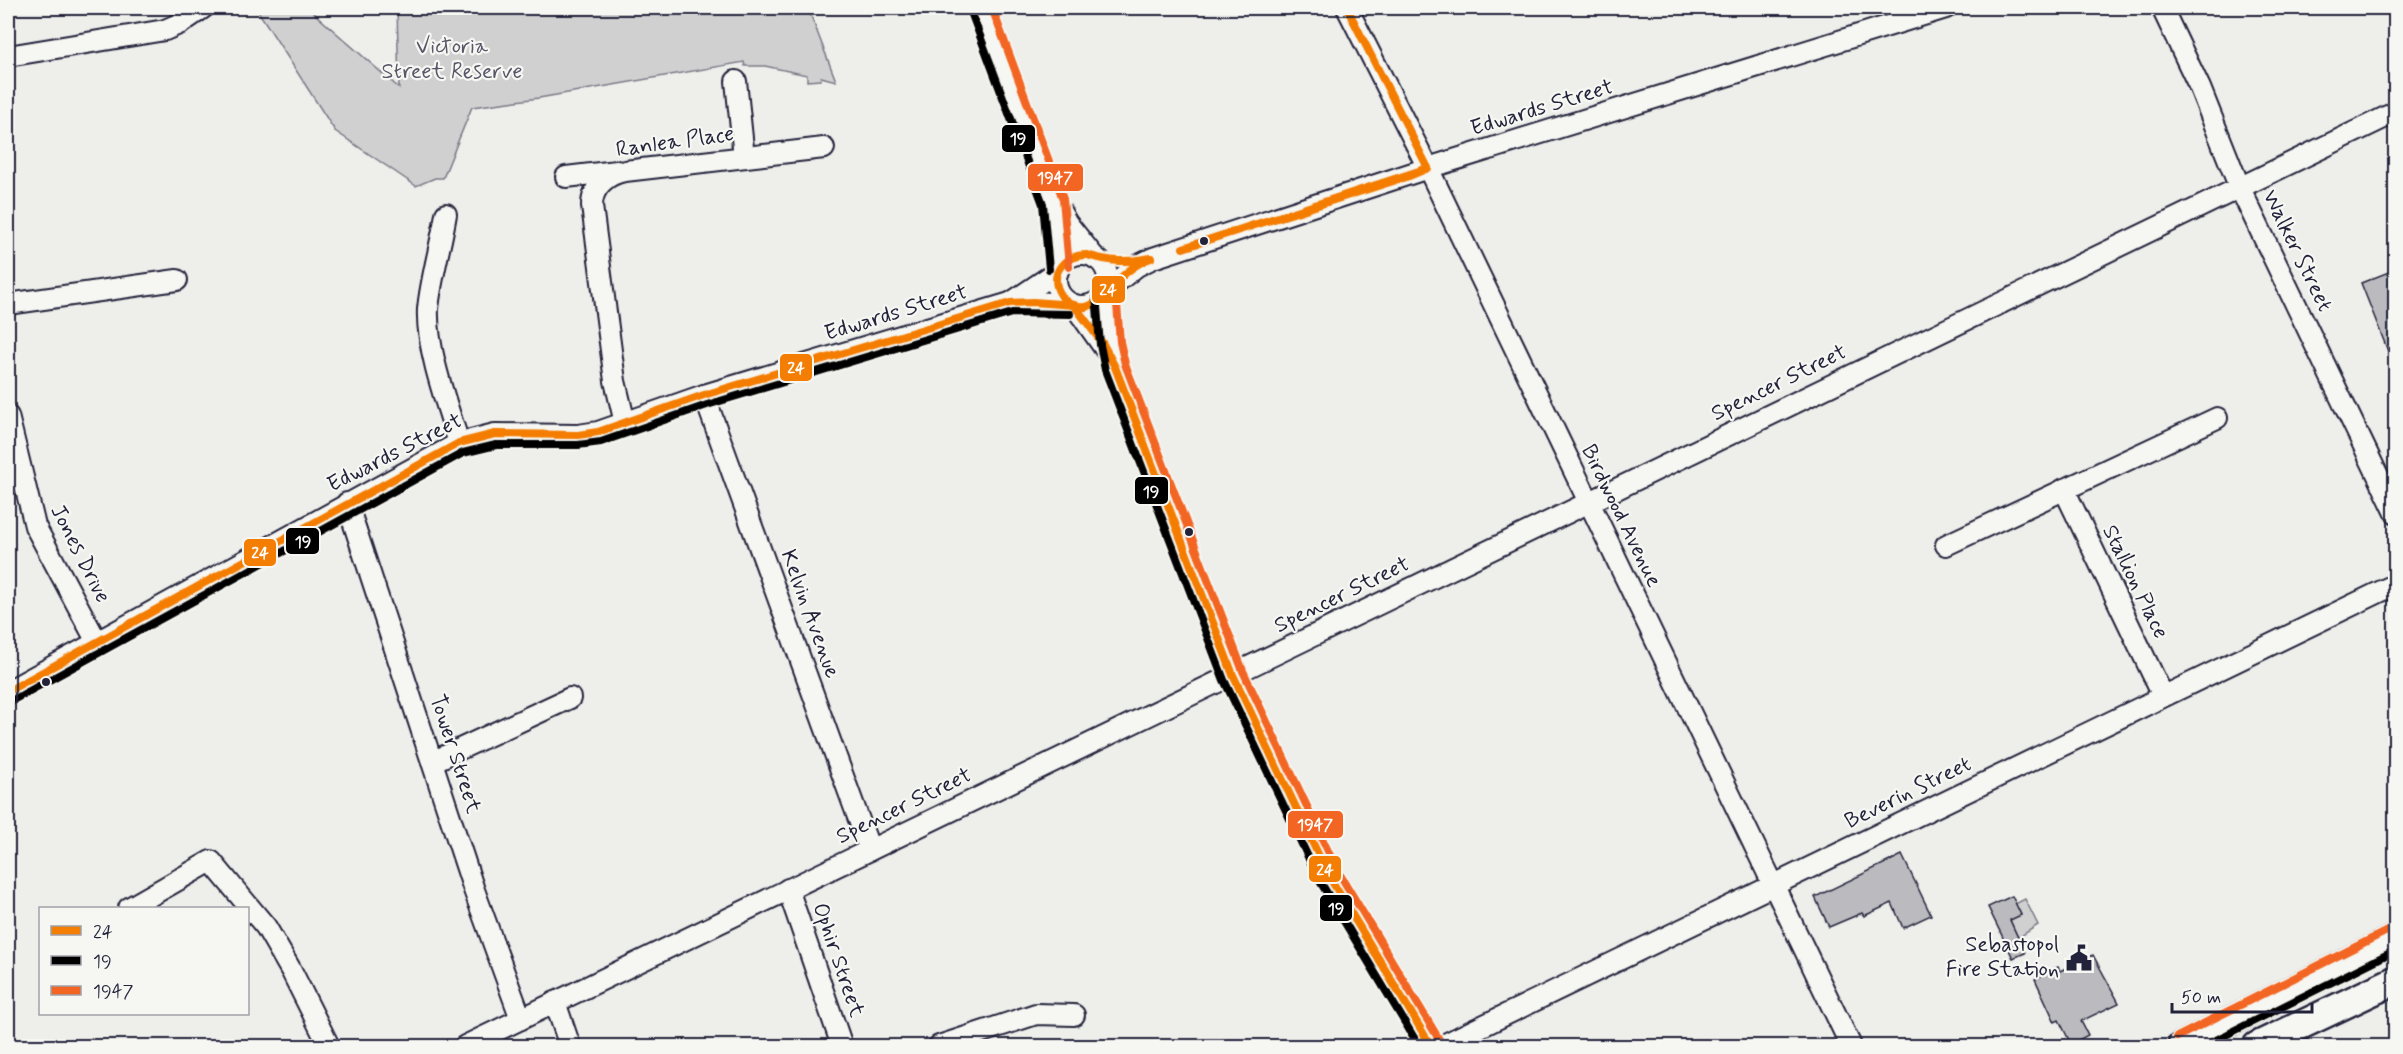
<svg xmlns="http://www.w3.org/2000/svg" width="2403" height="1054" font-family="Mynerve,sans-serif">
<style>
.green{fill:#d0d0d1;stroke:#797986;stroke-width:1.5}
.building{fill:#bbbbbf;stroke:#22223b;stroke-width:1.5}
.lines{fill:none;stroke-linecap:round;stroke-linejoin:round}
.minor-casing{stroke:#22223b;stroke-width:24}
.highway-casing{stroke:#22223b;stroke-width:32}
.minor{stroke:#f6f6f2;stroke-width:20}
.highway{stroke:#f6f6f2;stroke-width:27}
.bus-1-casing{stroke:#f6f6f2;stroke-width:12}
.bus-2-casing{stroke:#f6f6f2;stroke-width:12}
.bus-3-casing{stroke:#f6f6f2;stroke-width:12}
.bus-1{stroke:#f47d03;stroke-width:8}
.bus-2{stroke:#000;stroke-width:8}
.bus-3{stroke:#f26522;stroke-width:8}
.bus-dot{fill:#22223b;stroke:#f6f6f2;stroke-width:2}
.labels{text-anchor:middle;dominant-baseline:central;stroke-width:4.5;stroke-linejoin:round;paint-order:stroke}
.park-label{font-size:22px;fill:#565668;stroke:#f6f6f2}
.street-label{font-size:22px;fill:#22223b;stroke:#f6f6f2}
.poi-label{font-size:22px;fill:#22223b;stroke:#f6f6f2;text-anchor:end}
.line-badge{stroke:#f6f6f2;stroke-width:2}
.badge-label{font-size:16px;text-anchor:middle;font-weight:bold;fill:#fff}
</style>
<rect width="100%" height="100%" fill="#eeeeeb"/>
<filter id="ink" filterUnits="userSpaceOnUse"><feTurbulence type="fractalNoise" baseFrequency=".0167" numOctaves="2"/><feDisplacementMap in="SourceGraphic" scale="12" xChannelSelector="R" yChannelSelector="G"/><feConvolveMatrix kernelMatrix="1 2 1 2 8 2 1 2 1" color-interpolation-filters="sRGB"/></filter>
<g filter="url(#ink)">
<g class="green">
<path d="M256,8H308L399,88L397,8H808L836,81L821,77L820,80L807,81V75L765,66H745L744,62L539,98L472,107L443,178H435L416,186L335,131Z"/>
<path d="M2025,899L2038,925L2018,938L2010,920L2021,915L2015,904Z"/>
</g>
<g class="building">
<path d="M2396,269V368L2395,369L2361,283Z"/>
<path d="M1902,855L1931,915L1903,928L1892,903L1864,916L1862,913L1829,927L1815,897Z"/>
<path d="M2012,896L2021,915L2010,920L2025,953L2013,958L1988,907Z"/>
<path d="M2093,955L2119,1003L2081,1021L2088,1035L2071,1044L2059,1020L2055,1022L2035,979L2058,967L2060,971Z"/>
</g>
<g class="lines">
<g class="minor-casing">
<g id="minor">
<path d="M981,8L1053,202L1059,268"/>
<path d="M1347,8L1428,168L1851,1046"/>
<path d="M2162,8L2200,88L2239,186L2396,513"/>
<path d="M8,56L165,30L181,23L203,8"/>
<path d="M736,81L744,157"/>
<path d="M566,177L617,171"/>
<path d="M1056,204L1067,223L1095,258"/>
<path d="M446,214C441,245 431,278 428,309C426,348 447,405 459,443"/>
<circle cx="1082" cy="280" r="26"/>
<path d="M1107,290L1137,266L1153,258L1428,168L1946,8"/>
<path d="M1106,293L1110,344L1115,367L1233,675L1327,873L1431,1046"/>
<path d="M1012,302L1058,271"/>
<path d="M8,304L177,280"/>
<path d="M1074,305L1110,356"/>
<path d="M704,395L870,850"/>
<path d="M8,416L35,526L97,642"/>
<path d="M625,423L615,381L592,206C592,186 608,174 625,171L824,148"/>
<path d="M2064,489L2163,696"/>
<path d="M347,503L474,890L521,1019"/>
<path d="M1946,545L2217,418"/>
<path d="M8,691L459,443L495,434L578,435L598,432L704,395L1010,303L1033,302L1071,304"/>
<path d="M432,762L570,698"/>
<path d="M788,889L842,1046"/>
<path d="M129,908L211,861L266,927L292,972L329,1046"/>
<path d="M555,1002L570,1046"/>
<path d="M465,1046L2396,112"/>
<path d="M939,1046L1036,1014L1074,1015"/>
<path d="M1441,1046L2396,584"/>
</g>
</g>
<g class="highway-casing">
<g id="highway">
<path d="M2182,1046L2396,938"/>
<path d="M2257,1046L2396,980"/>
</g>
</g>
<use href="#minor" class="minor"/>
<use href="#highway" class="highway"/>
<g class="bus-1-casing">
<g id="bus-1">
<path d="M1347,8L1428,168"/>
<path d="M1428,168L1409,176L1183,248Z"/>
<path d="M1087,255C1110,262 1127,263 1151,258C1135,263 1121,277 1110,288C1103,295 1097,303 1089,306C1078,310 1066,304 1061,295C1047,274 1065,254 1087,255Z"/>
<path d="M1074,305L1103,344L1115,367L1233,675L1327,873L1431,1046"/>
<path d="M8,691L459,443L495,434L578,435L598,432L704,395L1010,303L1033,302L1074,305"/>
</g>
</g>
<g class="bus-2-casing">
<g id="bus-2">
<path d="M971,12L1043,204L1049,269"/>
<path d="M1096,294L1100,345L1105,370L1224,680L1318,878L1419,1046"/>
<path d="M13,700L463,453L496,445H578L601,442L707,405L1012,313L1070,314"/>
<path d="M2204,1046L2396,950"/>
</g>
</g>
<g class="bus-3-casing">
<g id="bus-3">
<path d="M992,8L1063,199L1069,267"/>
<path d="M1116,292L1120,342L1125,364L1243,671L1336,868L1440,1041"/>
<path d="M2177,1037L2391,929"/>
</g>
</g>
<use href="#bus-1" class="bus-1"/>
<use href="#bus-2" class="bus-2"/>
<use href="#bus-3" class="bus-3"/>
</g>
</g>
<defs>
<g id="civic-bare" transform="scale(2.07)"><path d="M-.6-6.5H3V-4.5H.6V-3L4-1V1h2V6H-6V1h2V-1L-.6-3ZM-1.2 2.5V6h2.4V2.5Z" fill="#22223b" stroke="#f6f6f2" stroke-width="2.5" paint-order="stroke"/></g>
</defs>
<g fill-rule="evenodd">
<use href="#civic-bare" x="2079" y="958"/>
</g>
<g class="bus-dot">
<circle cx="1204" cy="241" r="5"/>
<circle cx="1189" cy="532" r="5"/>
<circle cx="46" cy="682" r="5"/>
</g>
<g class="labels">
<g class="park-label">
<text x="452" y="47">Victoria<tspan x="452" dy="25">Street Reserve</tspan></text>
</g>
<g class="street-label">
<text transform="translate(1542 108) rotate(-17)">Edwards Street</text>
<text transform="translate(675 142) rotate(-8)">Ranlea Place</text>
<text transform="translate(2297 251) rotate(64)">Walker Street</text>
<text transform="translate(896 313) rotate(-17)">Edwards Street</text>
<text transform="translate(1779 383) rotate(-26)">Spencer Street</text>
<text transform="translate(395 453) rotate(-27)">Edwards Street</text>
<text transform="translate(1621 516) rotate(64)">Birdwood Avenue</text>
<text transform="translate(80 554) rotate(63)">Jones Drive</text>
<text transform="translate(2135 582) rotate(64)">Stallion Place</text>
<text transform="translate(1342 595) rotate(-26)">Spencer Street</text>
<text transform="translate(810 614) rotate(70)">Kelvin Avenue</text>
<text transform="translate(455 754) rotate(72)">Tower Street</text>
<text transform="translate(1908 793) rotate(-26)">Beverin Street</text>
<text transform="translate(904 806) rotate(-26)">Spencer Street</text>
<text transform="translate(838 960) rotate(71)">Ophir Street</text>
</g>
<g class="poi-label">
<text x="2059" y="945">Sebastopol<tspan x="2059" dy="25">Fire Station</tspan></text>
</g>
</g>
<g class="line-badge">
<rect x="1001" y="124" width="35" height="29" rx="6" fill="#000"/>
<rect x="1027" y="163" width="57" height="29" rx="6" fill="#f26522"/>
<rect x="1091" y="275" width="35" height="29" rx="6" fill="#f47d03"/>
<rect x="779" y="353" width="34" height="29" rx="6" fill="#f47d03"/>
<rect x="1134" y="476" width="35" height="29" rx="6" fill="#000"/>
<rect x="285" y="527" width="35" height="28" rx="6" fill="#000"/>
<rect x="243" y="538" width="34" height="29" rx="6" fill="#f47d03"/>
<rect x="1287" y="810" width="57" height="29" rx="6" fill="#f26522"/>
<rect x="1308" y="855" width="34" height="28" rx="6" fill="#f47d03"/>
<rect x="1319" y="894" width="34" height="28" rx="6" fill="#000"/>
</g>
<g class="badge-label">
<text x="1018" y="144">19</text>
<text x="1055" y="183">1947</text>
<text x="1108" y="295">24</text>
<text x="796" y="373">24</text>
<text x="1151" y="497">19</text>
<text x="303" y="547">19</text>
<text x="260" y="558">24</text>
<text x="1315" y="830">1947</text>
<text x="1325" y="875">24</text>
<text x="1336" y="914">19</text>
</g>
<rect width="2403" height="1054" fill="none" stroke="#f6f6f2" stroke-width="30"/>
<rect x="15" y="15" width="2373" height="1024" fill="none" stroke="#22223b" stroke-width="2" filter="url(#ink)"/>
<rect x="39" y="907" width="210" height="108" fill="#f6f6f2" stroke="#a1a1a9" stroke-width="1.5"/>
<rect x="51" y="926" width="30" height="9" fill="#f47d03" stroke="#a1a1a9" stroke-width="1.5"/>
<text x="93" y="937" font-size="18" fill="#22223b">24</text>
<rect x="51" y="956" width="30" height="9" fill="#000000" stroke="#a1a1a9" stroke-width="1.5"/>
<text x="93" y="967" font-size="18" fill="#22223b">19</text>
<rect x="51" y="986" width="30" height="9" fill="#f26522" stroke="#a1a1a9" stroke-width="1.5"/>
<text x="93" y="997" font-size="18" fill="#22223b">1947</text>
<path d="M2172 1003v9h140v-9" fill="none" stroke="#22223b" stroke-width="3"/>
<text x="2181" y="1003" font-size="18" fill="#22223b" stroke="#f6f6f2" stroke-width="4.5" paint-order="stroke">50 m</text>
</svg>
